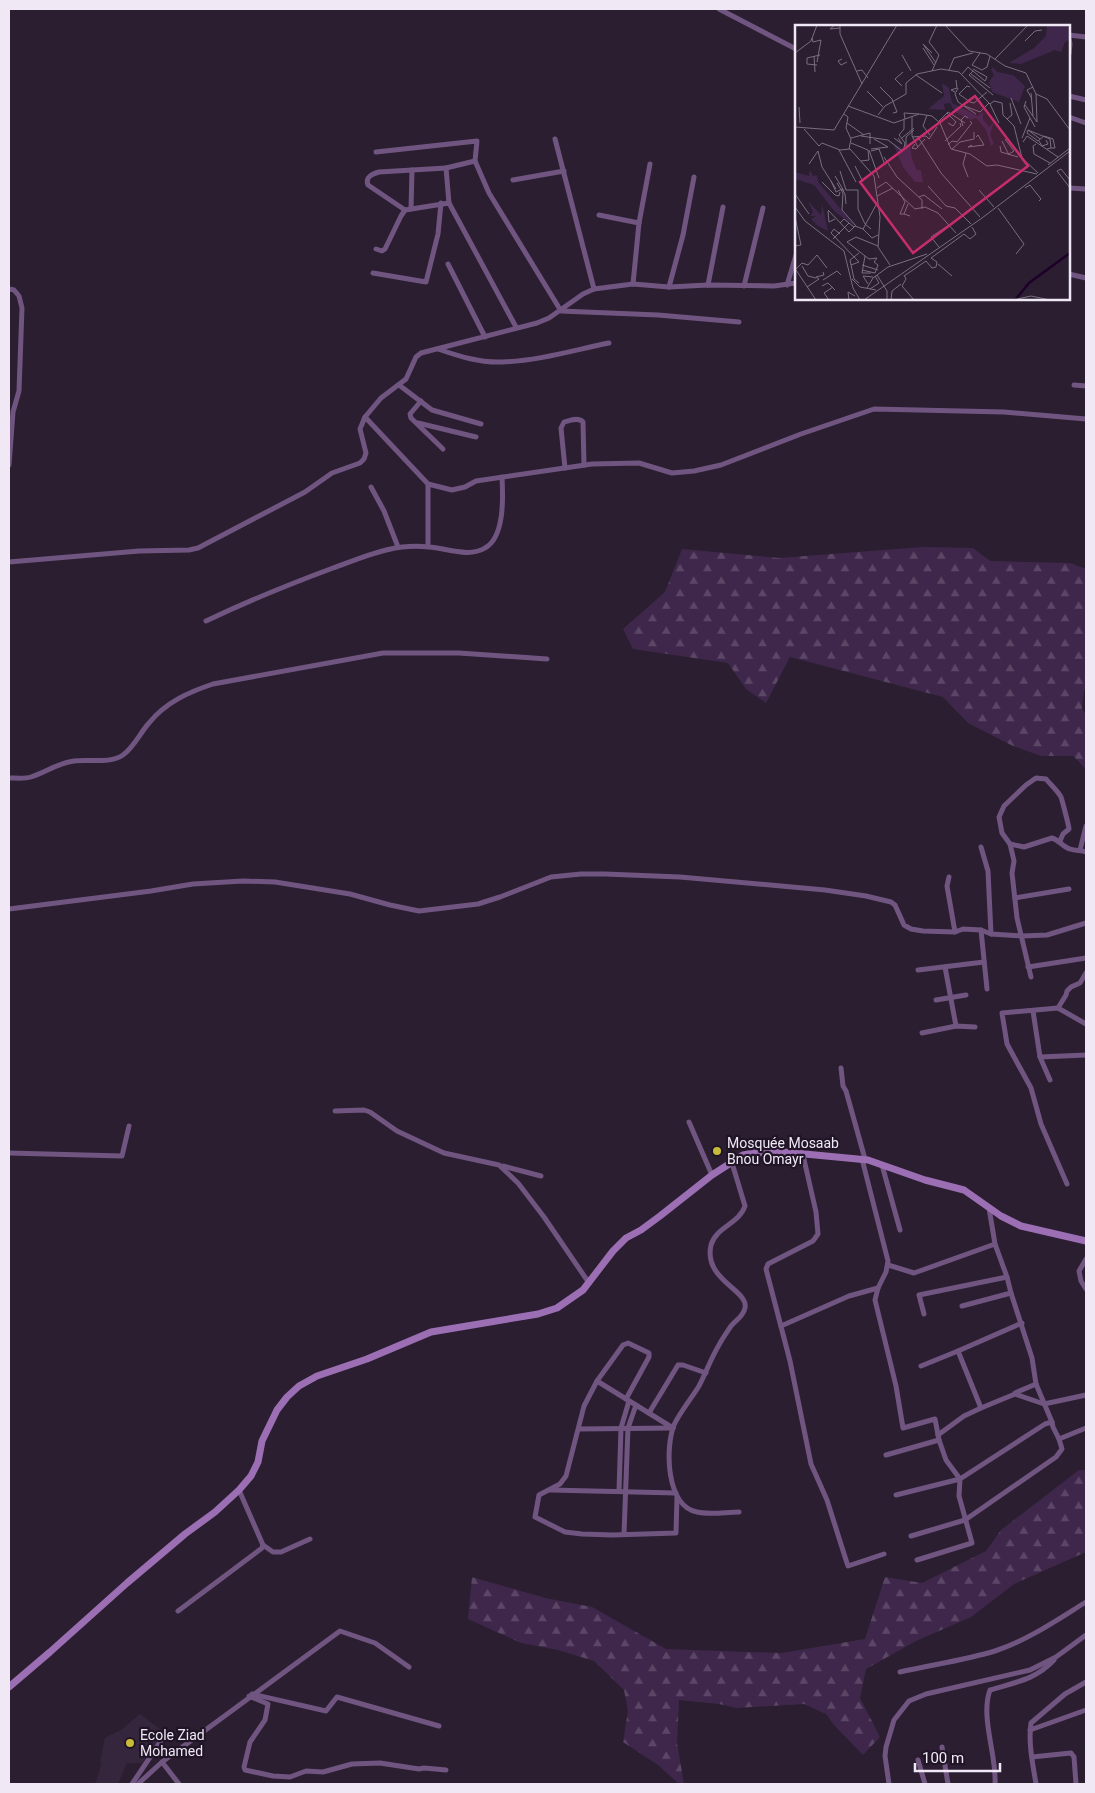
<svg xmlns="http://www.w3.org/2000/svg" width="1095" height="1793" font-family="Roboto,sans-serif">
<style>
.built{fill:#35263d}
.forest{fill:url(#forest-firs)}
.lines{fill:none;stroke-linecap:round;stroke-linejoin:round}
.street{stroke:#705580;stroke-width:5}
.secondary{stroke:#9c6fb5;stroke-width:7}
.poi-dot{fill:#c9bb3a;stroke:#201526;stroke-width:2}
.labels{text-anchor:middle;dominant-baseline:central;stroke-width:4.5;stroke-linejoin:round;paint-order:stroke}
.poi-label{font-size:14px;fill:#f0e9f5;stroke:#201526;text-anchor:start}
.inset-river{fill:none;stroke:#1e012b;stroke-width:2.5}
.inset-road{fill:none;stroke:#796f7f;stroke-width:1}
.view{fill:#c72d6a;fill-opacity:0.15;stroke:#c72d6a;stroke-width:2.5}
.inset-edge{fill:none;stroke:#f0e9f5;stroke-width:2.5}
</style>
<defs>
<pattern id="forest-firs" width="22" height="20" patternUnits="userSpaceOnUse" patternTransform="scale(1.25)"><rect width="22" height="20" fill="#3f274c"/><path d="M5 1l3.5 6h-7zM16 11l3.5 6h-7z" fill="#5b4666"/></pattern>
</defs>
<rect width="100%" height="100%" fill="#2a1e30"/>
<path class="built" d="M140,1714L161,1730V1738L142,1763H127L118,1784H95L102,1763H100L105,1738L121,1730Z"/>
<g class="forest">
<path d="M923,547L973,548L990,561L1070,563L1086,569V689L1084,690L1082,708L1086,716V769L1073,756H1041L1013,746L968,723L943,697L790,657L766,703L746,689L728,663L633,649L623,629L665,592L682,549L779,558Z"/>
<path d="M1079,1470H1086V1552L1014,1584L971,1617L916,1641L866,1669L860,1698L880,1737L863,1755L834,1725L826,1714L804,1704L736,1708L719,1704L679,1700L677,1743L684,1784H679L658,1765L623,1742L628,1711L624,1690L594,1661L558,1650L521,1643L468,1619L472,1577L545,1598L592,1607L666,1649L782,1653L865,1639L885,1577L922,1583L986,1551L1001,1530Z"/>
</g>
<g class="lines">
<g class="street">
<path d="M719,9L796,49"/>
<path d="M1069,35L1086,37"/>
<path d="M1069,38L1070,44L1069,54"/>
<path d="M1069,96L1086,100"/>
<path d="M1069,117L1086,123"/>
<path d="M555,139L594,289"/>
<path d="M376,152L477,141L475,161"/>
<path d="M513,180L564,171"/>
<path d="M1069,188L1086,189"/>
<path d="M449,203L446,168L475,161L489,193L561,311L658,315L739,322"/>
<path d="M411,209L412,170"/>
<path d="M405,210L368,185C365,177 372,174 379,172L446,168"/>
<path d="M599,215L639,223"/>
<path d="M376,249L382,251L385,249L401,216L405,210L449,203L516,327"/>
<path d="M448,264L485,337"/>
<path d="M373,273L426,282L438,234L441,203"/>
<path d="M1069,274L1086,278"/>
<path d="M633,284L639,223L650,164"/>
<path d="M708,285L723,207"/>
<path d="M787,285L796,255"/>
<path d="M744,286L763,208"/>
<path d="M669,287L683,235L694,177"/>
<path d="M9,289L14,290L19,296L22,308L19,391L13,412L9,465"/>
<path d="M438,349C458,356 480,363 502,362C538,361 574,350 609,343"/>
<path d="M399,385L432,410L481,424"/>
<path d="M1074,385L1086,386"/>
<path d="M421,401L410,414L411,418L443,449"/>
<path d="M365,417L428,484L452,490L465,487L476,481L592,464L639,463L672,473L694,471L721,465L801,434L874,409L1004,412L1086,419"/>
<path d="M418,423L476,437"/>
<path d="M565,468L561,428L564,422C570,420 579,417 583,422L584,465"/>
<path d="M428,484V546"/>
<path d="M371,487L384,511L398,547"/>
<path d="M9,562L139,551L189,550L198,548L305,492L332,473L360,463L364,459L366,453L360,429L365,417L381,398L406,379L416,357L421,353L537,323L549,318L583,294L594,289L633,284L669,287L708,285L774,286L796,283"/>
<path d="M206,621C248,601 290,584 333,568C355,560 379,550 402,547C411,546 421,546 429,547C446,548 469,558 485,548C505,537 503,496 502,477"/>
<path d="M9,778C16,778 25,779 31,777C46,772 58,763 74,761C89,759 110,764 123,755C134,747 140,733 149,723C166,702 189,692 213,684L383,653H459L547,659"/>
<path d="M1010,844L1024,847L1052,838C1059,840 1063,847 1070,849C1076,851 1081,850 1086,852"/>
<path d="M981,847L988,871L991,934"/>
<path d="M1080,850L1086,826"/>
<path d="M949,877L947,886L955,932"/>
<path d="M1015,898L1069,889"/>
<path d="M9,909L151,891L193,884L243,881L275,882L350,894L390,905L419,911L478,904L500,897L551,877L581,874H605L680,877L825,890L866,896L891,902L895,905L904,925L911,929L923,931L955,932L963,929L981,930L991,934L1022,936L1047,935L1086,923"/>
<path d="M981,930L987,989"/>
<path d="M945,967L956,1026"/>
<path d="M1028,967L1086,958"/>
<path d="M918,970L984,962"/>
<path d="M1031,977L1017,918L1012,873L1014,861L1010,844L1002,833L999,817L1004,806L1026,785L1036,778L1046,779C1050,784 1058,791 1061,797C1062,800 1069,826 1069,829L1063,834L1060,841"/>
<path d="M936,1000L966,995"/>
<path d="M1058,1008L1066,995L1067,991L1071,987L1080,983L1086,973"/>
<path d="M1033,1011L1040,1057L1050,1080"/>
<path d="M922,1033L956,1026L975,1027"/>
<path d="M1040,1057L1086,1055"/>
<path d="M841,1068L843,1086L846,1091L865,1159"/>
<path d="M335,1111L364,1110L370,1112L397,1131L444,1153L499,1165L518,1183L544,1217L589,1283"/>
<path d="M689,1122L712,1175"/>
<path d="M9,1153L122,1156L129,1126"/>
<path d="M803,1155L816,1212L818,1234L813,1241L768,1264L766,1269L790,1361L811,1464L827,1500L846,1560L848,1566L884,1554"/>
<path d="M862,1159L888,1261L886,1272L878,1288L875,1300L896,1386L903,1428L935,1419L939,1440"/>
<path d="M732,1163L745,1206C739,1224 716,1227 711,1245C703,1280 749,1290 745,1308C743,1317 736,1320 731,1326C727,1332 722,1339 719,1345C711,1358 706,1373 699,1386C691,1399 680,1412 674,1425C665,1448 666,1506 697,1512C709,1515 726,1512 739,1512"/>
<path d="M882,1165L900,1230"/>
<path d="M503,1166L541,1176"/>
<path d="M1067,1184L1041,1124L1031,1088L1007,1044L1002,1013L1058,1008L1086,1024"/>
<path d="M1086,1259L1079,1271L1081,1281L1086,1289"/>
<path d="M888,1265L914,1273L995,1244"/>
<path d="M1011,1293L1032,1358L1036,1384"/>
<path d="M962,1306L1011,1293L1007,1277"/>
<path d="M924,1314L919,1295L1007,1277L995,1244L989,1208"/>
<path d="M1022,1323L958,1351L981,1408L1015,1394L1044,1404L1086,1395"/>
<path d="M781,1326L849,1296L878,1288"/>
<path d="M921,1366L958,1351"/>
<path d="M597,1381L673,1428"/>
<path d="M1015,1393L1036,1384L1052,1422"/>
<path d="M626,1399L649,1357V1353L628,1343L623,1345L597,1381L584,1406L566,1476L560,1484L539,1495L535,1517L565,1532L582,1534L613,1535L676,1533L677,1497"/>
<path d="M649,1413L678,1365H683L706,1373"/>
<path d="M579,1429L673,1428"/>
<path d="M938,1435L964,1416L981,1408"/>
<path d="M886,1455L939,1440L946,1460L960,1479L959,1496L972,1543L917,1560"/>
<path d="M551,1490L676,1493"/>
<path d="M619,1491L621,1428L629,1401"/>
<path d="M896,1495L960,1479L1045,1424L1052,1422L1053,1427L1059,1439L1086,1428"/>
<path d="M624,1534L628,1428L636,1405"/>
<path d="M911,1536L965,1520L1056,1457L1062,1449L1059,1439"/>
<path d="M263,1545L273,1552H281L310,1539"/>
<path d="M178,1611L262,1548L263,1545L239,1490"/>
<path d="M900,1672C930,1665 966,1660 995,1651C1028,1640 1057,1620 1086,1602"/>
<path d="M252,1694L326,1711L337,1697L439,1726"/>
<path d="M249,1696L268,1704L265,1720L250,1742L244,1767L245,1770L273,1776L290,1777L306,1771L323,1772L352,1764L380,1763L419,1769L424,1768L446,1770"/>
<path d="M1030,1730L1086,1710"/>
<path d="M942,1747L948,1784"/>
<path d="M1032,1757L1071,1753L1074,1757L1076,1784"/>
<path d="M918,1760L925,1784"/>
<path d="M162,1762L340,1631L375,1643L409,1667"/>
<path d="M132,1784L165,1735"/>
<path d="M138,1784L162,1762L179,1784"/>
<path d="M889,1784L885,1756L886,1747L894,1720L909,1701L926,1694L1030,1670L1056,1657L1086,1635"/>
<path d="M995,1784C997,1756 980,1717 990,1690C1016,1682 1035,1680 1054,1660"/>
<path d="M1036,1784C1033,1765 1028,1743 1031,1723L1065,1694L1086,1682"/>
</g>
<path class="secondary" d="M9,1687L50,1652L127,1583L185,1534L215,1512L239,1490L251,1476L258,1462L262,1441L277,1410L287,1397L299,1386L317,1376L367,1359L431,1332L538,1314L557,1308L583,1290L613,1251L626,1238L641,1230L660,1216L712,1175L743,1155L754,1153L784,1152L868,1160L925,1180L964,1190L1001,1216L1021,1226L1086,1241"/>
</g>
<g class="poi-dot">
<circle cx="717" cy="1151" r="5"/>
<circle cx="130" cy="1743" r="5"/>
</g>
<g class="labels">
<g class="poi-label">
<text x="727" y="1143">Mosquée Mosaab<tspan x="727" dy="16">Bnou Omayr</tspan></text>
<text x="140" y="1735">Ecole Ziad<tspan x="140" dy="16">Mohamed</tspan></text>
</g>
</g>
<g transform="translate(795 25)">
<rect width="275" height="275" fill="#2a1e30"/>
<path d="M252,0L275,1V15L270,17L266,27L260,25L226,39L214,38L239,23L251,11ZM198,42L202,47L218,50L230,61L224,77L197,67L194,57L199,50L196,45ZM147,58L154,63L157,78L183,91L188,87V94L194,102L199,97L195,109L199,119L196,121L191,105L181,93L176,95L160,87L155,78L149,79L150,85L133,84L149,71ZM98,118L110,125L115,120L117,134L122,145H126L128,157H120L108,142ZM15,145L18,151L22,150L23,157L60,201L40,187L19,160L0,154V147L14,151ZM13,176L26,190L27,178L33,206L17,198L22,200L16,194L21,191H15L18,187Z" fill="#3f274c"/>
<path class="inset-river" d="M221,274L234,258L275,228"/>
<path class="inset-road" d="M40,0L35,4L45,3M45,0V9L67,59M150,0L174,26L192,29L210,41L231,48L241,69L252,74L275,105M17,13L18,17L26,15L22,37M230,16L240,6L247,5M128,23L139,40M0,28L16,16L22,0M137,28L128,19L141,38M185,28L177,40L187,45L192,42L195,31M107,30L116,46M19,31L20,47M47,34L43,36L46,40L52,37M200,34L233,0M22,40L12,39V33L25,30M154,45L159,33L178,28M62,46L67,45L73,53M137,46L144,30L134,17L142,0M178,46L174,50L198,70M167,49L173,42L190,56L192,52L178,44M176,49L195,63M121,50L147,68M107,61L100,54L108,47M85,62L97,74L102,87L98,88M175,62L172,61L164,69L175,77L179,78L192,67M163,63L160,69L163,77L181,89M72,66L88,82M160,67L156,65L162,63L161,55M236,68L238,91M216,73L226,99M237,74L232,65L238,62M231,76L229,82L240,102M195,79L204,98M167,80L185,87L194,78M230,80L242,97L241,69M53,81L99,98L124,89L137,91L145,98L156,124L175,129L192,141L202,140L242,149M4,82L5,98M152,88L161,97L158,101L153,98M49,89L53,92L51,103L56,114L54,124M83,90L90,81L111,69V58L122,49L146,44L164,47L195,79L199,76L207,78L208,90L219,101L227,133L243,148M132,90L128,101L135,110M117,92V111L123,122M110,94L109,88L124,89M212,94L217,90L215,78M109,95V104L104,110L110,118L109,123M144,96L153,87L170,98M52,98L69,110M168,101L166,95L170,91L173,93M0,102L39,105L102,0M9,104L24,121L27,118L45,125L55,124L79,151L85,192L83,222L95,240M233,105L232,108L243,116L249,111L258,114L260,123H256M66,111L93,115L107,126M117,112L131,111L134,114L142,102M123,112L146,148L185,192M56,113L75,108V119M99,113L107,119L103,113M107,113L119,103M227,113L235,93M210,114L219,126L214,129M245,114L233,105L255,114L256,123L252,124M150,116L166,101L165,98M207,116L214,130M244,116L247,121L253,119L251,115M228,117L232,111L263,132M56,118L73,125L74,135L66,136M120,119L117,123L121,124L130,114M241,119L238,121L239,129L255,138M153,120L157,116L162,117L177,98L175,96M177,120L173,122L189,120L183,110L181,112M111,121V112L119,105M205,121L206,127L223,132M76,124L93,122L79,114M157,124L165,117L179,114V107M44,125L61,157M74,125L84,153M76,126L84,124L90,140M171,128L168,139L173,152M89,132L102,152L127,175V184M14,139L23,126L27,142L41,164M253,140L275,123M60,141L68,157M45,146L51,165H63V184L70,199L76,204M40,151L49,166M275,155L266,144L262,146L275,163M36,156L41,167L47,164L50,169L51,179M27,157L40,170L44,171L45,167M42,158L48,168L47,185L61,201M133,161L151,181L160,183L176,199M82,163L91,157L120,184L130,182L143,188L161,208M230,163L235,160L246,174L244,176M103,165L110,177L105,189H109M184,165L199,182M0,169L14,189M82,171L98,163M124,172L129,170L147,184M113,179L109,189L115,191M0,182L10,196L49,226L58,263L65,275M203,183L229,219L221,229M33,185L54,207L60,201L68,204L81,180M33,186L34,197L40,194M0,192L6,220L0,221M45,198L49,194L59,202M68,204L77,213L83,210M45,209L39,204L36,208L64,237L56,240M38,214L54,198M144,222L136,212L154,200M70,231L67,248H76M143,239L157,251M67,240L83,245M7,241L13,251L21,253M0,245L7,238L13,240L22,230L32,243M1,245L21,275M67,245L80,248L83,240L79,237L82,233L74,234L52,217L61,212L83,221M82,250L92,266V275M109,250L111,254L107,261L119,275M109,251L131,236L137,243L141,242L142,237L136,233L169,209L175,214L181,209L177,202M57,254L65,262L81,265M28,255L42,246L46,250M64,258L59,254L55,235L64,228M73,259L68,251L78,252M27,261L33,258L40,265M12,262L24,254L21,252L29,250L28,247M72,263L78,253L93,242L132,229M75,264L84,258L80,251M34,275L29,268L38,262M54,275L53,267L60,271M69,275L187,193L275,126M96,275L97,266L106,259M218,275L236,271L255,275"/>
<path class="view" d="M180,71L233,141L118,228L65,157Z"/>
<rect width="275" height="275" class="inset-edge"/>
</g>
<rect width="1095" height="1793" fill="none" stroke="#f0e9f5" stroke-width="20"/>
<path d="M915 1763v8h85v-8" fill="none" stroke="#f0e9f5" stroke-width="2.5"/>
<text x="922" y="1763" font-size="15" fill="#f0e9f5" stroke="#201526" stroke-width="4" paint-order="stroke">100 m</text>
</svg>
